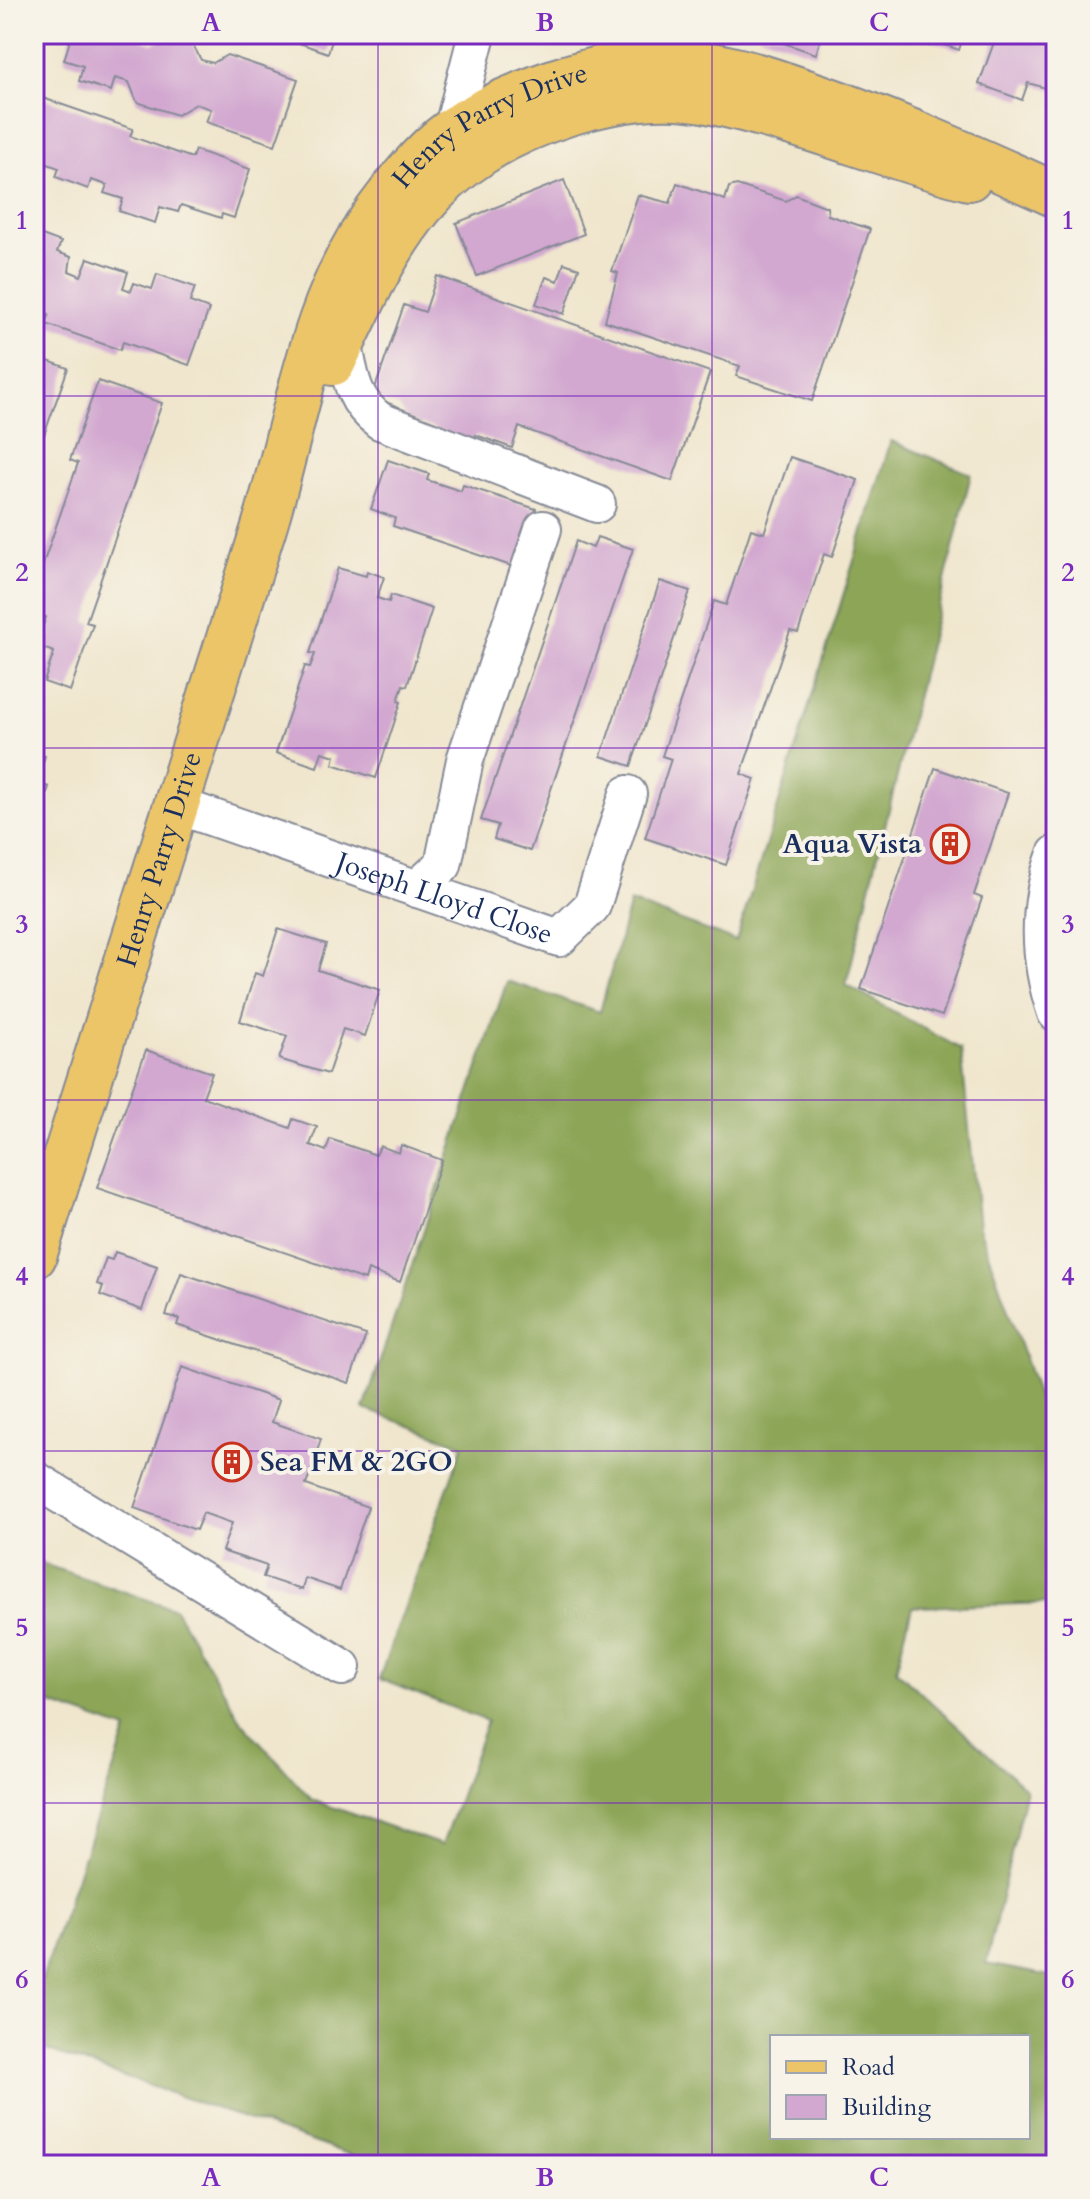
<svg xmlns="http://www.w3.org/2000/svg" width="1090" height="2199" font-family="Cardo,serif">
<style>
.forest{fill:#8ca556;stroke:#546a5a;stroke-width:2;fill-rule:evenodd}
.building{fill:#d2a7d0}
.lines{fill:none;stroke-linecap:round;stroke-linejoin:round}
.minor-casing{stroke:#868a96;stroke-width:40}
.major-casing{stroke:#868a96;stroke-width:48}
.minor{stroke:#fff;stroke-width:36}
.major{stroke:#edc569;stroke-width:44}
.grid{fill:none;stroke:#7b2cbf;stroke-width:2;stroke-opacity:0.55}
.labels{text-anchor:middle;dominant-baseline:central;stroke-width:8;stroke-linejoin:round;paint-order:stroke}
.street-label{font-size:28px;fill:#1b2f5e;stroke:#f7f3e8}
.poi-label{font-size:28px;font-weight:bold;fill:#1b2f5e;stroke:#f7f3e8;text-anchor:end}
.neatline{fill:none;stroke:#7b2cbf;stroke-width:3}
.grid-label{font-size:26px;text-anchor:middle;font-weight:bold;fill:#7b2cbf}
</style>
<rect width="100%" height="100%" fill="#f7f3e8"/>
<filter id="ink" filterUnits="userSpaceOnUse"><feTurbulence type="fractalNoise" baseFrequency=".0125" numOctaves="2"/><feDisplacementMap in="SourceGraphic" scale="16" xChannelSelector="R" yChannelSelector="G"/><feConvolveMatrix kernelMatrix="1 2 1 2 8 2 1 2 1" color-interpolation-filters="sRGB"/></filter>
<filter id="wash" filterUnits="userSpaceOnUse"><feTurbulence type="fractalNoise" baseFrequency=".006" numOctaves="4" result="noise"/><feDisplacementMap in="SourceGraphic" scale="32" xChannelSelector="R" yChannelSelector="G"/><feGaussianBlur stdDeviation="1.8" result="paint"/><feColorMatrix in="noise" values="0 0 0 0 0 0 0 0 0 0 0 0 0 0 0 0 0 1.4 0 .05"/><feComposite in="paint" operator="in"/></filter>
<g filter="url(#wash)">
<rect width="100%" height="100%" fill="#f0e6cd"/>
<path class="forest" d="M891,441L971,474L846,985L961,1049L979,1227L1056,1448V1603L912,1607L896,1670L1026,1789L986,1964L1056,1977V2165H380L34,2046V2002L127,1730L34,1698V1561L175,1609L242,1722L312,1800L442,1845L487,1721L379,1679L463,1445L364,1409L507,981L600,1012L630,902L736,941ZM772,2037H1028V2137H772Z"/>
<g id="blocks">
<g class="building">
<path d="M72,34H139L141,40L153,44L168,35L192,43L201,60L213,63L227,55L298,79L275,145L206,122L211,109L196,104L177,115L137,102L129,82L115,78L111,91L79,81L83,66L64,60Z"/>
<path d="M273,34H334L328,53Z"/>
<path d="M757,34H822L816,54Z"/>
<path d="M913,34H964L959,50Z"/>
<path d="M997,34H1046L1056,38V91L1028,83L1022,100L979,84Z"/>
<path d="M34,95L133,129L130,136L192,158L195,150L250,169L234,218L222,214L221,218L181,205L178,212L160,207L155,223L119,211L123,199L104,193L107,185L91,180L88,189L56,177L59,168L45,163L38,185L34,184Z"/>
<path d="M564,180L584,234L477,276L456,223Z"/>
<path d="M677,183L725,200L729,187L737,185L786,201L796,195L827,207L828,215L870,229L812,401L736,376L740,366L605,321L618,273L612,271L638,195L670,203Z"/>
<path d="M34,232L61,242L57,252L71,257L69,271L81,276L88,258L128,272L123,288L131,291L134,283L152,289L157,274L195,287L190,302L209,309L189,365L123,342L120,350L46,324L49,315L34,310Z"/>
<path d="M564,263L579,268L564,314L536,304L546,277L558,281Z"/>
<path d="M437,276L710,372L672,481L519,427L512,448L476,435L472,441L408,420L399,407L372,397L404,305L425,312Z"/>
<path d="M34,356L68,368L34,463Z"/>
<path d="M98,381L162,403L86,622L93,624L70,691L44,682L54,652L40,647L43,638L39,636L46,617L34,613V590L78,463L70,460Z"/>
<path d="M790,457L858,480L832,557L824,554L798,633L790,631L741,774L755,779L726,865L645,838L671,759L662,756L714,601L726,605L751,529L764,533Z"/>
<path d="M388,460L429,474L427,480L461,491L463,485L536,509L517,568L393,526L395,518L371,509Z"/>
<path d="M597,537L633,549L530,851L494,839L498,825L481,820L576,541L593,548Z"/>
<path d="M338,568L366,576L367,571L384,577L377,598L389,602L391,595L432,609L407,686L403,685L398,701L401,702L376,778L333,764L335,756L322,752L317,767L276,753L305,666L310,667L315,654L310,653Z"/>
<path d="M660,581L690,591L631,766L601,756Z"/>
<path d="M34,752L45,756L36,783L49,787L35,829Z"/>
<path d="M935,768L1008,793L974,895L982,898L942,1016L861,989Z"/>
<path d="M278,929L326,944L318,970L380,990L365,1036L343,1029L328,1074L279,1059L287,1036L240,1021L255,973L263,976Z"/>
<path d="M146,1050L212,1073L203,1097L290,1128L293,1119L317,1127L310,1145L326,1151L330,1139L376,1155L380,1146L399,1153L401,1145L442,1160L400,1282L368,1270L365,1280L97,1188Z"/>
<path d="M115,1252L157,1266L142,1310L100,1295L103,1286L97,1284L106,1258L112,1260Z"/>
<path d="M181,1273L366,1335L349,1383L177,1325L179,1319L166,1315Z"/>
<path d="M182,1367L279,1400L272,1422L321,1439L306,1485L368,1507L340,1590L305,1578L302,1590L263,1577L267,1566L222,1551L232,1523L203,1513L196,1530L134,1508Z"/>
</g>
</g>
</g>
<g filter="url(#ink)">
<use href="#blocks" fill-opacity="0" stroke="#868a96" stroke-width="2"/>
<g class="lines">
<g class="minor-casing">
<g id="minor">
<path d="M452,131L477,34"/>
<path d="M343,341C350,374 351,400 380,421L597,504"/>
<path id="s1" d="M176,805L559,938L592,906L628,794"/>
<path d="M1056,854C1036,907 1038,960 1056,1013"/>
<path d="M417,889L443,865L465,760L543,529"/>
<path d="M34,1479L342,1667"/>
</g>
</g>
<g class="major-casing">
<g id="major">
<path d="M333,363C392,237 428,158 569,113C616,99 664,91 713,102C799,120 883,156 969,178"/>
<path id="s2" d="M34,1256C111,1013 187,770 264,527C297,421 309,305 376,213C397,184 422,152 451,131C505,94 606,58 671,60C717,62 763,77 806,92C892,121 974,158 1056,195"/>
</g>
</g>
<use href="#minor" class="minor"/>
<use href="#major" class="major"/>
</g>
</g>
<path class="grid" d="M378,34V2165M712,34V2165M34,396H1056M34,748H1056M34,1100H1056M34,1451H1056M34,1803H1056"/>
<defs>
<g id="building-ring" transform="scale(2)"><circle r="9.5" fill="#f7f3e8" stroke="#c8321e" stroke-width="1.5"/><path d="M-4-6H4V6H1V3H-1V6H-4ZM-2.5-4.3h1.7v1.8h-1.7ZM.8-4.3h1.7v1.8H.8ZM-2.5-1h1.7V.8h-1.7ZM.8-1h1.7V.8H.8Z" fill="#c8321e"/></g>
</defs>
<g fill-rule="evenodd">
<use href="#building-ring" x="950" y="844"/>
<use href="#building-ring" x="232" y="1462"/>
</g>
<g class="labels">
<g class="street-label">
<text stroke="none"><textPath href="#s2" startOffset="1248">Henry Parry Drive</textPath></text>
<text stroke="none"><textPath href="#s2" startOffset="416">Henry Parry Drive</textPath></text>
<text stroke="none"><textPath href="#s1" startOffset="284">Joseph Lloyd Close</textPath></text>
</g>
<g class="poi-label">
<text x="922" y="844">Aqua Vista</text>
<text x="260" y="1462" text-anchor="start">Sea FM &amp; 2GO</text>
</g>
</g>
<rect width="1090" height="2199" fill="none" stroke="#f7f3e8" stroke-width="88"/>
<rect x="770" y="2035" width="260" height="104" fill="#f7f3e8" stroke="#9fa5b1" stroke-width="2"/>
<rect x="786" y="2061" width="40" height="12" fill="#edc569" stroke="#9fa5b1" stroke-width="2"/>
<text x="842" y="2075" font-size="24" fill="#1b2f5e">Road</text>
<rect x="786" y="2095" width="40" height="24" fill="#d2a7d0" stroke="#9fa5b1" stroke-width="2"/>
<text x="842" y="2115" font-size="24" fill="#1b2f5e">Building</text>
<rect x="44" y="44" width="1002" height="2111" class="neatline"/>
<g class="grid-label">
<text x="211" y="31">A</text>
<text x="545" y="31">B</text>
<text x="879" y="31">C</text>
<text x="22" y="229">1</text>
<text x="1068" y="229">1</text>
<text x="22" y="581">2</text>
<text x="1068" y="581">2</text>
<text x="22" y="933">3</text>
<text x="1068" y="933">3</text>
<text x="22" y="1285">4</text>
<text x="1068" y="1285">4</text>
<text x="22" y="1636">5</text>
<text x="1068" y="1636">5</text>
<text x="22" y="1988">6</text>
<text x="1068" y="1988">6</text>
<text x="211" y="2186">A</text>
<text x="545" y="2186">B</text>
<text x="879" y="2186">C</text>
</g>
</svg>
